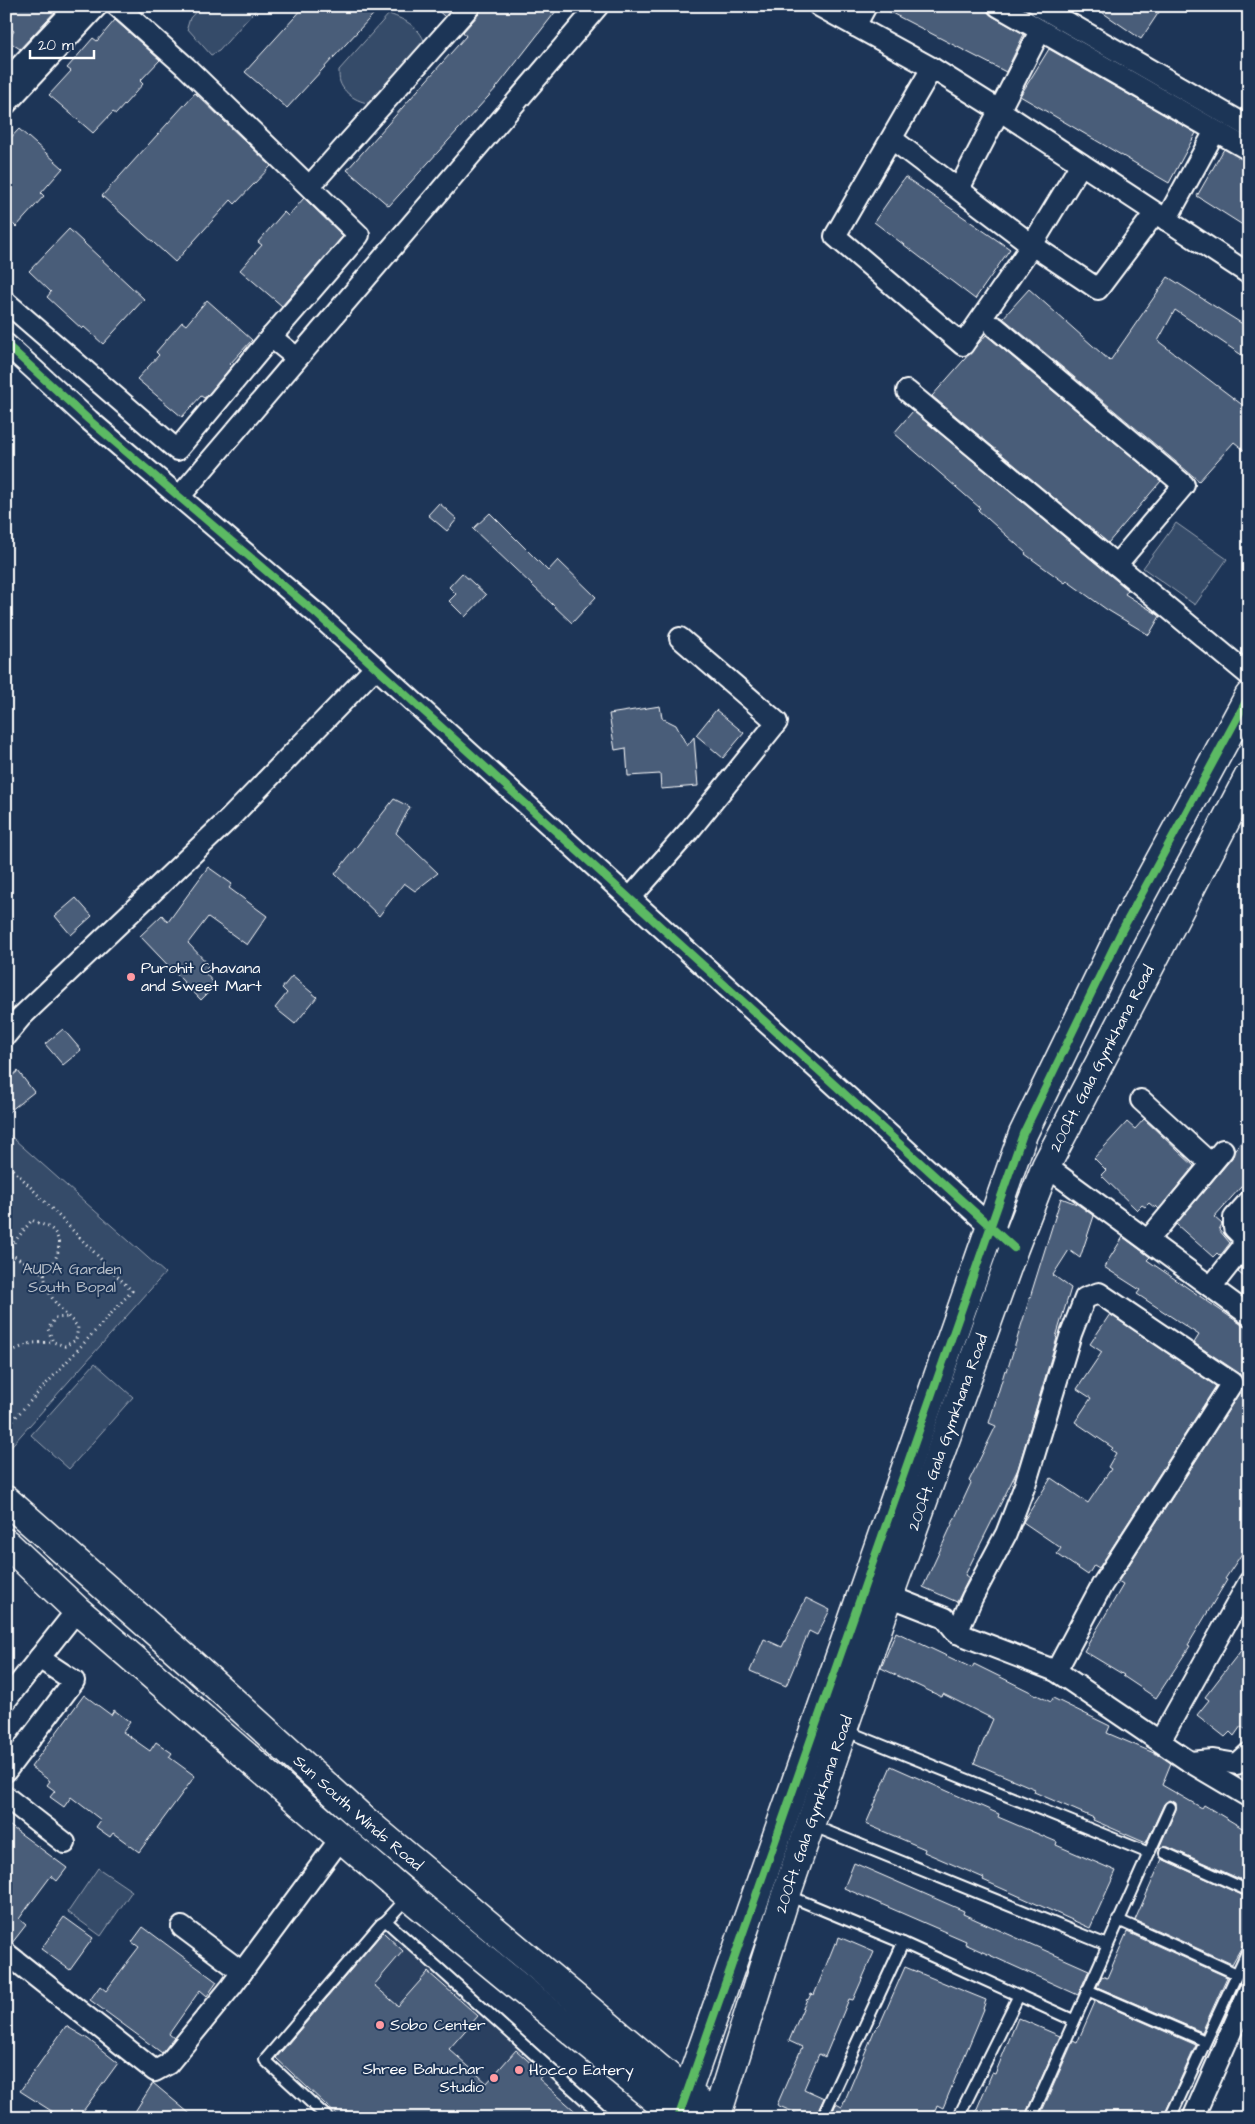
<svg xmlns="http://www.w3.org/2000/svg" width="1255" height="2124" font-family="'Architects Daughter',sans-serif">
<style>
.built{fill:#2a4161}
.green{fill:#364b69;stroke:#9aa5b4}
.building{fill:#4a5d79;stroke:#fff}
.lines{fill:none;stroke-linecap:round;stroke-linejoin:round}
.lane-casing{stroke:#fff;stroke-width:14}
.street-casing{stroke:#fff;stroke-width:24}
.secondary-casing{stroke:#fff;stroke-width:31}
.path{stroke:#fff;stroke-width:3;stroke-dasharray:1 4;stroke-linecap:butt}
.lane{stroke:#1d3557;stroke-width:10}
.street{stroke:#1d3557;stroke-width:20}
.secondary{stroke:#1d3557;stroke-width:28}
.cycleway-casing{stroke:#1d3557;stroke-width:11}
.cycleway{stroke:#5cba63;stroke-width:8}
.poi-dot{fill:#ff9aa2;stroke:#1d3557;stroke-width:2}
.labels{text-anchor:middle;dominant-baseline:central;stroke-width:4;stroke-linejoin:round;paint-order:stroke}
.poi-label{font-size:16px;fill:#fff;stroke:#1d3557;text-anchor:start}
.street-label{font-size:16px;fill:#fff;stroke:#1d3557}
.park-label{font-size:16px;fill:#b9c0ca;stroke:#1d3557}
</style>
<rect width="100%" height="100%" fill="#1d3557"/>
<filter id="ink" filterUnits="userSpaceOnUse"><feTurbulence type="fractalNoise" baseFrequency=".02" numOctaves="2"/><feDisplacementMap in="SourceGraphic" scale="10" xChannelSelector="R" yChannelSelector="G"/><feConvolveMatrix kernelMatrix="1 2 1 2 8 2 1 2 1" color-interpolation-filters="sRGB"/></filter>
<g filter="url(#ink)">
<path class="built" d="M390,1913L598,2118H351L282,2055Z"/>
<g class="green">
<path d="M201,6H259L219,51L211,55L187,28L190,18Z"/>
<path d="M389,14C406,20 422,28 426,47L376,103C363,105 345,96 340,82C339,79 339,74 339,70Z"/>
<path d="M1176,523L1227,559L1195,605L1143,568Z"/>
<path d="M6,1132L165,1273L6,1452Z"/>
<path d="M95,1363L133,1397L69,1469L31,1435Z"/>
<path d="M98,1868L132,1891L101,1936L68,1912Z"/>
</g>
<g class="building">
<path d="M13,6H60L20,49L8,41L14,31L6,25V15Z"/>
<path d="M305,6H381L287,108L245,72Z"/>
<path d="M433,6H454L445,17Z"/>
<path d="M482,6H560L497,87L389,206L347,170L466,36L463,32L479,14Z"/>
<path d="M878,6H982L987,9L992,16L1024,34L1006,72Z"/>
<path d="M1093,6H1163L1141,39Z"/>
<path d="M115,20L160,60L140,81L143,84L116,114L113,112L93,133L49,95L71,71L67,68L93,38L97,41Z"/>
<path d="M1049,49L1196,133L1169,183L1020,96Z"/>
<path d="M195,93L271,166L235,204L231,200L175,262L102,196Z"/>
<path d="M19,129L63,168L41,193L44,196L16,227L6,217V143Z"/>
<path d="M1224,149L1249,162V229L1197,196Z"/>
<path d="M905,177L1010,249L975,299L874,222Z"/>
<path d="M304,198L343,236L282,306L240,270L262,245L258,242L284,212L288,216Z"/>
<path d="M69,229L144,299L103,344L84,327L82,329L47,297L51,292L29,271Z"/>
<path d="M1168,277L1249,328V360L1175,310L1158,341L1249,410V454L1234,442L1199,481L1003,318L1029,289L1110,361Z"/>
<path d="M207,300L252,340L229,365L231,367L207,396L204,398L201,396L182,417L137,379L159,355L156,352L182,322L186,325Z"/>
<path d="M986,335L1161,481L1108,543L932,396Z"/>
<path d="M913,411L1128,590L1125,594L1160,616L1149,635L1106,609L1067,581L1065,583L1025,554L1026,553L978,510L980,508L894,433Z"/>
<path d="M439,503L457,519L447,531L428,515Z"/>
<path d="M490,513L548,571L558,560L596,597L572,623L473,529Z"/>
<path d="M462,573L486,595L465,617L449,601L456,594L449,587Z"/>
<path d="M660,706L662,718L676,725L687,746L694,737L698,786L661,789L660,774L628,776L626,748L615,750L609,714Z"/>
<path d="M716,710L744,733L723,758L696,735Z"/>
<path d="M394,799L410,807L396,833L438,873L415,891L404,883L379,916L335,874Z"/>
<path d="M208,867L232,884L229,888L267,916L247,945L208,917L188,943L209,965L203,971L216,985L201,1000L140,936L162,915L168,922Z"/>
<path d="M76,898L92,916L71,935L55,916Z"/>
<path d="M292,976L317,997L295,1024L275,1008L287,993L282,988Z"/>
<path d="M63,1029L81,1050L63,1065L45,1044Z"/>
<path d="M18,1071L34,1092L6,1114V1081Z"/>
<path d="M1144,1119L1194,1166L1159,1209L1156,1206L1155,1208L1149,1203L1145,1207L1142,1205L1137,1210L1101,1175L1106,1170L1094,1158L1127,1122L1135,1129Z"/>
<path d="M1249,1134V1178L1214,1217L1222,1224L1219,1230L1230,1243L1220,1256L1217,1253L1213,1257L1176,1224L1232,1158L1235,1149Z"/>
<path d="M1061,1198L1077,1204L1094,1216L1080,1258L1069,1250L1053,1275L1071,1288L1056,1337L1057,1338L1018,1469L965,1575L969,1578L957,1602L923,1587L971,1483L969,1481L996,1426L989,1423L1005,1370L1007,1371Z"/>
<path d="M1123,1237L1150,1257L1147,1260L1242,1325L1249,1327V1543L1225,1579L1227,1580L1188,1645L1190,1646L1156,1698L1123,1676L1124,1675L1084,1651L1123,1585L1118,1582L1242,1389L1244,1383L1239,1373L1194,1343L1199,1335L1137,1294L1140,1290L1104,1267Z"/>
<path d="M1249,1259V1281L1238,1272Z"/>
<path d="M1110,1314L1216,1386L1099,1568L1094,1565L1088,1575L1057,1554L1061,1548L1023,1522L1051,1478L1088,1503L1111,1469L1108,1467L1116,1453L1111,1450L1113,1448L1075,1422L1091,1398L1077,1389L1102,1352L1090,1344Z"/>
<path d="M806,1598L830,1610L817,1635L809,1631L786,1686L750,1671L764,1639L782,1647Z"/>
<path d="M896,1632L972,1668L974,1664L1051,1702L1053,1698L1110,1726L1107,1733L1161,1756L1171,1763L1162,1785L1202,1808L1204,1805L1244,1829L1243,1832L1249,1835V1883L1168,1847L1159,1848L1176,1809V1803L1172,1801L1169,1800L1164,1804L1146,1843L1093,1820L1094,1818L1034,1792L1035,1789L974,1763L993,1719L943,1694L942,1697L881,1668Z"/>
<path d="M1249,1640V1732L1241,1726L1234,1736L1230,1732L1225,1737L1197,1715L1209,1700L1205,1697Z"/>
<path d="M84,1695L111,1715L114,1710L130,1722L123,1732L150,1751L156,1742L172,1753L169,1757L195,1776L139,1852L113,1833L110,1837L96,1827L101,1820L71,1797L64,1807L50,1797L55,1791L47,1785L50,1781L31,1767Z"/>
<path d="M891,1766L999,1814L998,1817L1057,1842L1056,1845L1116,1871L1090,1928L983,1880L984,1878L924,1852L925,1849L866,1824Z"/>
<path d="M6,1823L67,1868L57,1881L51,1876L27,1908L19,1919L26,1925L12,1943L6,1941Z"/>
<path d="M1162,1859L1249,1898V1934L1232,1964L1135,1920Z"/>
<path d="M854,1863L964,1911L963,1914L1089,1970L1078,1995L965,1944L966,1941L844,1888Z"/>
<path d="M64,1917L93,1938L70,1970L41,1949Z"/>
<path d="M143,1927L217,1982L207,1996L200,1990L169,2034L174,2038L162,2053L90,2000L100,1986L106,1991L129,1960L139,1947L132,1942Z"/>
<path d="M383,1932L403,1951L374,1985L398,2006L428,1972L478,2016L449,2049L487,2083L516,2050L543,2074L539,2079L583,2118H340L276,2058Z"/>
<path d="M1127,1932L1227,1977L1202,2032L1097,1987L1102,1976L1107,1978Z"/>
<path d="M839,1937L874,1952L853,2000L849,1999L825,2057L819,2054L804,2089L824,2098L815,2118H807L777,2105L802,2047L789,2041L807,1999L808,2000L811,1994L814,1995L835,1943L837,1944Z"/>
<path d="M905,1967L986,2000L983,2009H984L943,2108L937,2105L932,2118H830L836,2104L842,2107L875,2029L880,2024Z"/>
<path d="M1091,1999L1196,2045L1163,2118H1039L1073,2041L1077,2043L1095,2002Z"/>
<path d="M1018,2018L1060,2036L1024,2118H973L992,2073L995,2074Z"/>
<path d="M66,2026L88,2039L118,2063L78,2118H49L53,2112L20,2091Z"/>
<path d="M153,2083L195,2118H131Z"/>
</g>
<g class="lines">
<g class="lane-casing">
<g id="lane">
<path d="M844,1730L1149,1853L1031,2118"/>
<path d="M811,1825L1107,1945"/>
<path d="M1149,1853L1170,1807"/>
<path d="M1165,1853L1249,1891"/>
<path d="M787,1895L903,1943L1073,2020"/>
<path d="M408,1897L386,1921L605,2118"/>
<path d="M1118,1920L1237,1974"/>
<path d="M1087,1990L1205,2041"/>
<path d="M328,2118L265,2060L381,1924L386,1921"/>
<path d="M822,2118L903,1943"/>
<path d="M958,2118L1019,1995"/>
<path d="M1170,2118L1249,1948"/>
</g>
</g>
<g class="street-casing">
<g id="street">
<path d="M117,6L186,67L359,235L271,337L297,358"/>
<path d="M819,6L932,68L999,110L1249,274"/>
<path d="M998,6L1249,150"/>
<path d="M1039,6L1249,127"/>
<path d="M855,26L866,6"/>
<path d="M932,68L835,236L963,345L1032,245L1098,289L1155,213"/>
<path d="M6,81L77,6"/>
<path d="M6,104L97,6"/>
<path d="M892,139L1032,245L1081,164"/>
<path d="M317,178L470,6"/>
<path d="M959,189L1040,31"/>
<path d="M1166,220L1215,131"/>
<path d="M6,302L177,450L271,337"/>
<path d="M995,327L1184,485L1116,565"/>
<path d="M6,344L89,420L318,615L1014,1248"/>
<path d="M907,391L1249,675"/>
<path d="M180,496L598,6"/>
<path d="M631,897L689,831L777,722L680,638"/>
<path d="M6,1035L21,1017L230,818L376,667"/>
<path d="M1141,1100L1211,1164"/>
<path d="M1046,1166L1249,1315"/>
<path d="M1148,1240L1223,1150"/>
<path d="M1211,1287L1242,1248L1243,1237L1234,1228V1218L1249,1201"/>
<path d="M889,1596L945,1618L957,1633L1056,1671L1190,1762L1249,1797"/>
<path d="M957,1633L972,1598L1006,1534L1025,1485L1071,1334L1085,1298L1099,1293L1232,1383L1102,1585L1056,1671"/>
<path d="M6,1700L77,1610"/>
<path d="M1160,1741L1249,1582"/>
<path d="M1190,1762L1213,1760L1237,1764L1249,1753"/>
<path d="M6,1771L74,1681L39,1658"/>
<path d="M6,1797L65,1843"/>
<path d="M182,1927L242,1972"/>
<path d="M6,1953L155,2071L168,2064L231,1987L341,1838"/>
<path d="M1193,2118L1249,1991"/>
</g>
</g>
<g class="secondary-casing">
<g id="secondary">
<path id="s1" d="M6,1500L191,1663L364,1820L701,2104"/>
<path d="M6,1543L77,1610L401,1890L678,2118"/>
<path d="M678,2118L1023,1134L1121,932L1249,696"/>
<path id="s2" d="M716,2118L786,1895L889,1596L1014,1248L1046,1166L1249,776"/>
</g>
</g>
<g class="path">
<path d="M6,1162L132,1291L12,1421L6,1414"/>
<path d="M6,1251L44,1274C56,1264 67,1240 50,1228C45,1225 37,1223 32,1220L7,1251"/>
<path d="M44,1274C48,1301 61,1308 78,1327L76,1340L65,1346L53,1342L48,1329L55,1318L69,1317"/>
<path d="M6,1353L32,1343L53,1342"/>
</g>
<use href="#lane" class="lane"/>
<use href="#street" class="street"/>
<use href="#secondary" class="secondary"/>
<g class="cycleway-casing">
<g id="cycleway">
<path d="M6,344L89,420L318,615L1014,1248"/>
<path d="M678,2118L1023,1134L1121,932L1249,696"/>
</g>
</g>
<use href="#cycleway" class="cycleway"/>
</g>
</g>
<g class="poi-dot">
<circle cx="131" cy="977" r="5"/>
<circle cx="380" cy="2025" r="5"/>
<circle cx="519" cy="2070" r="5"/>
<circle cx="494" cy="2078" r="5"/>
</g>
<g class="labels">
<g class="poi-label">
<text x="141" y="968">Purohit Chavana<tspan x="141" dy="18">and Sweet Mart</tspan></text>
<text x="390" y="2025">Sobo Center</text>
<text x="484" y="2069" text-anchor="end">Shree Bahuchar<tspan x="484" dy="18">Studio</tspan></text>
<text x="529" y="2070">Hocco Eatery</text>
</g>
<g class="street-label">
<text stroke="none"><textPath href="#s2" startOffset="1129">200ft. Gala Gymkhana Road</textPath></text>
<text stroke="none"><textPath href="#s2" startOffset="724">200ft. Gala Gymkhana Road</textPath></text>
<text stroke="none"><textPath href="#s1" startOffset="471">Sun South Winds Road</textPath></text>
<text stroke="none"><textPath href="#s2" startOffset="319">200ft. Gala Gymkhana Road</textPath></text>
</g>
<g class="park-label">
<text x="72" y="1269">AUDA Garden<tspan x="72" dy="18">South Bopal</tspan></text>
</g>
</g>
<rect width="1255" height="2124" fill="none" stroke="#1d3557" stroke-width="25"/>
<rect x="12" y="12" width="1230" height="2099" fill="none" stroke="#fff" stroke-width="2" filter="url(#ink)"/>
<path d="M30 50v8h64v-8" fill="none" stroke="#ffffff" stroke-width="2.5"/>
<text x="38" y="50" font-size="15" fill="#ffffff" stroke="#1d3557" stroke-width="4" paint-order="stroke">20 m</text>
</svg>
